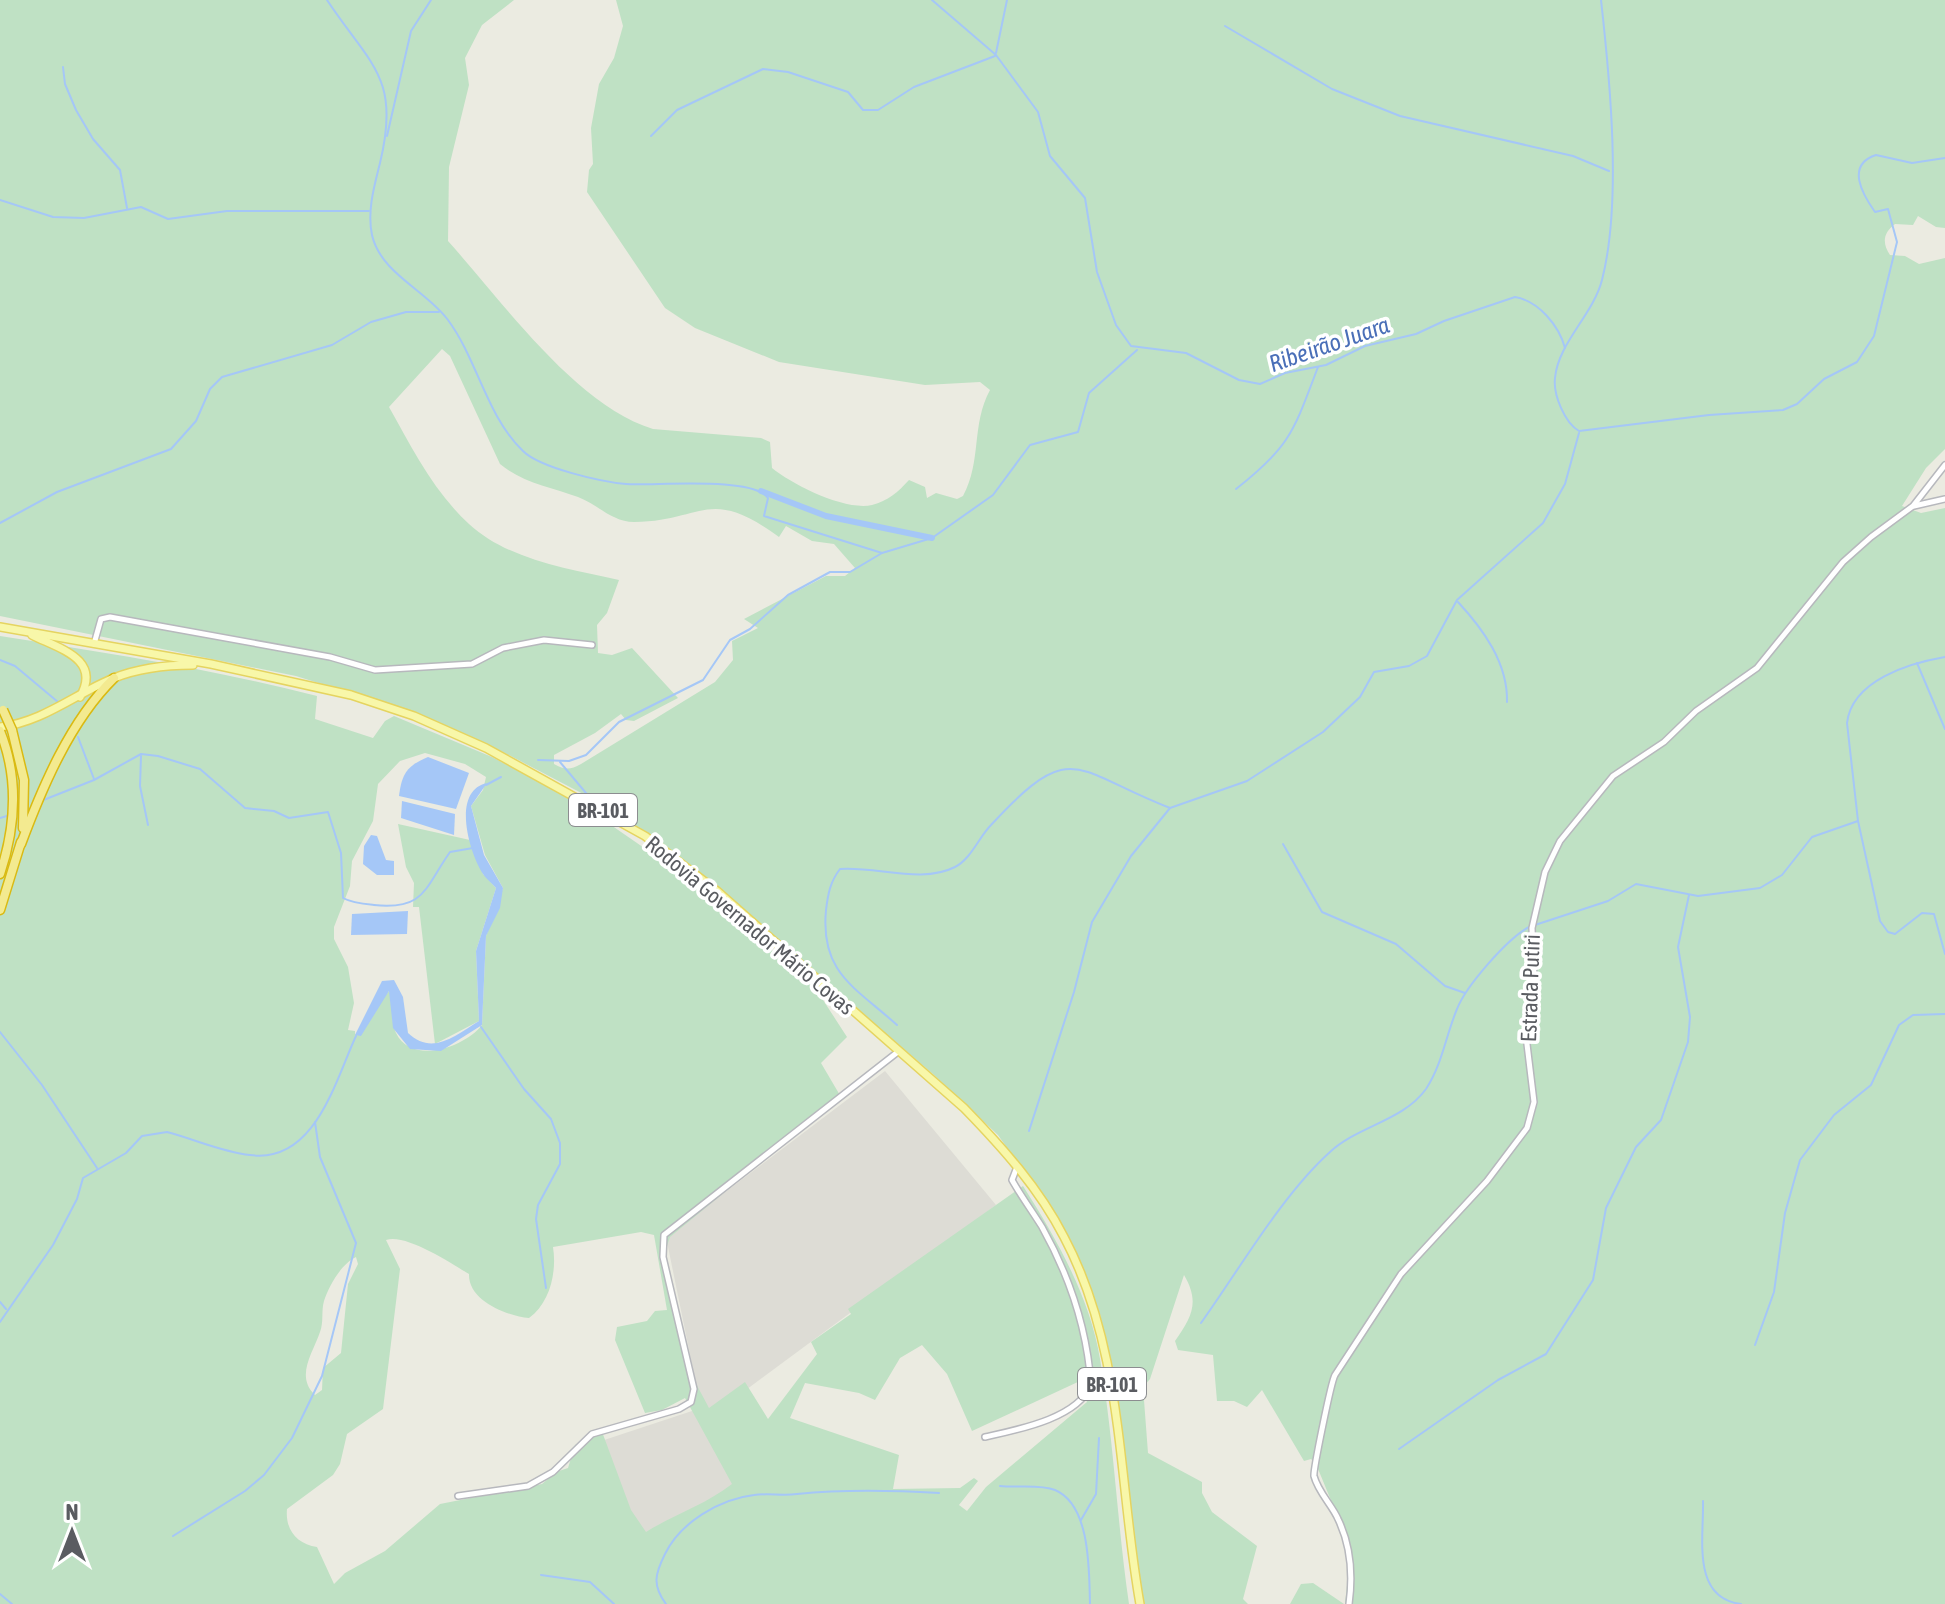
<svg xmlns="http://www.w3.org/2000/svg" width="1945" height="1604" font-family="'Asap Condensed',sans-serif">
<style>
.industrial{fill:#dddcd5}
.green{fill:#bfe1c4;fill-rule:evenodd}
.water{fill:#a5c7f7}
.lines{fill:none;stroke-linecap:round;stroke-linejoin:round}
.stream{stroke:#a5c7f7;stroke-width:2}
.canal{stroke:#a5c7f7;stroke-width:6}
.minor-casing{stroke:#b7b8bd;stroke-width:8}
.major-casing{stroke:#e5d460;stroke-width:10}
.highway-casing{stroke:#daba12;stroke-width:11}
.minor{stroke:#fff;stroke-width:5}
.major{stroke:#f8f7a9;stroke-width:7}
.highway{stroke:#f3ea90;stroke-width:8}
.highway-bridge-casing{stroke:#daba12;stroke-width:11;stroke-linecap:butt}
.highway-bridge{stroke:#f3ea90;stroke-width:8}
.labels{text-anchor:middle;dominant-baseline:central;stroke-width:7;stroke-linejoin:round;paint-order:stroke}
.shield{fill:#fff;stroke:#8c8d90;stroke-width:2}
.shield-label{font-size:20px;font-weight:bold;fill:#5a5c61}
.street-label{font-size:22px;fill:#5a5c61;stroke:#fff}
.water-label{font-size:24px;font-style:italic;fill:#4a6fb8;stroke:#fff}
</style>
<rect width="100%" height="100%" fill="#ebebe1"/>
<path class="industrial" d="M885,1071L996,1205L704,1421L739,1493L620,1547L580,1448L701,1408L666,1237Z"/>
<g class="green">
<path d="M0,0H514L482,25L465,58L469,85L449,167L448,241C502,301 575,405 653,429L761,438L770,442L772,468C793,485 845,511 872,505C888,501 898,492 909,480L925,487L927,498L936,493L957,499L963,496C982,461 971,425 990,390L980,382L925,385L779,362L695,328L665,308L587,192L589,170L593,164L591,128L599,84L614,58L623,26L616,0H1945V228L1936,227L1918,216L1913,225L1895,224C1883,233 1882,243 1890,255L1905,256L1919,264L1945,258V449L1926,468L1902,506L1921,513L1945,508V1604H1345L1351,1549L1316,1464L1311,1459L1304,1461L1262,1390L1247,1407L1234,1401H1217L1213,1355L1178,1350L1175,1341C1192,1317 1200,1302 1184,1275L1150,1379L1143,1387L1148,1453L1202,1482V1493L1212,1512L1257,1546L1243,1599L1248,1604H1141L1113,1373L1100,1314L1059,1221L998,1135L934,1075L722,893L589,797L503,752L408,711L296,676L0,616ZM442,349L450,356L500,464C523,483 551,487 578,497C597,504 612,522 634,522C704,521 708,485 779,537L786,526L812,541L834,544L855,568L845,576H826L744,619L758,628L732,641L733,660L715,682L581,764C570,770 565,770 554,764V755L595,733L621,714L626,720L634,721L678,698L632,648L612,655L598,653L597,625L607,613L619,580C569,569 508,560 469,524C434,492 412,448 389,407Z"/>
<path d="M0,636C106,653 213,669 317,696L315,719L373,738L385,721L394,716L492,757L579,803L679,872L814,986L847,1037L821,1063L841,1097L670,1237L665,1252L693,1378L709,1408L745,1382L768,1419L817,1354L811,1342L851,1314L848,1309L1023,1186C1056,1238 1090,1297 1100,1359C1114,1440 1117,1523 1129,1604H0ZM425,753L465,764L486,777L483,790L471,806L485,855L503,888L486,936L482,1025C465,1047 412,1066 396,1033C389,1019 396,1004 389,991L355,1035V1031L348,1030L354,1003L348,967L334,939V927L350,886L352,861L373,821L378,784L400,761ZM641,1232L654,1235L667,1310L655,1311L647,1321L617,1327L615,1340L645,1413L662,1410L685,1398L732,1484C705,1505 675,1514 646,1532L631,1510L601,1429L575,1445L568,1468L556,1472L542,1484L440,1504L385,1551L345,1573L334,1584L317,1547C297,1544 285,1530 287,1509L333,1475L340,1464L347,1434L383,1409L400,1269L386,1240C405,1233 451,1263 469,1274C468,1301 508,1316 529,1318C550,1303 557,1272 553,1247ZM356,1257L358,1264L348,1284L341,1353L323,1368L322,1390L315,1395C295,1376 313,1353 320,1332C324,1322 321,1311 324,1301C329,1286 341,1264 356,1257ZM922,1345L947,1374L972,1431L1080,1381L1087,1402L986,1487L967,1511L959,1505L978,1481L974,1478L960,1488L893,1489L899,1455L790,1418L805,1383L859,1393L875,1400L900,1358Z"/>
<path d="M398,824L470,840L483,874L496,888L476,951L479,1021L435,1044L419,907H413L414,883L406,867Z"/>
<path d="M1313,1583L1344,1604H1290L1301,1584Z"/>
</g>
<g class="water">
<path d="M428,757L469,773L456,809L399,796C402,773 407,766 428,757Z"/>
<path d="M487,783L471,806L484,855L503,888L500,908L486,936L482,1025L441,1051L410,1049L393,1028L389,991L361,1036L355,1035L382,981L394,980L403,997L408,1033C432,1056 455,1036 479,1021L476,951L496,888C492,883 486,879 483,874C469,852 451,791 487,783Z"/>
<path d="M402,801L455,814L454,835L401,818Z"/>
<path d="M371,835L377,836L386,860L394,861V875H377L363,864L364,846Z"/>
<path d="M408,911L407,934L351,935L352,914Z"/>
</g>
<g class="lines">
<g class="stream">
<path d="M327,0C370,65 401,77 380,163C374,187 367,211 372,235C381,274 426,290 448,320C477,359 487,417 523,451C540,468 602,482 626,484C654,486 753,476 768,498L764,516L882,553"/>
<path d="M932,0L996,55L1038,112L1050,156L1085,198L1097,272L1116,325L1131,346L1186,353L1239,380L1260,384L1285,373L1326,365L1365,346L1416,334L1444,321L1515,297C1539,301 1559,326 1565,348"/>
<path d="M1601,0C1610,80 1622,202 1602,280C1593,315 1558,343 1555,378C1553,395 1565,423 1579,431L1709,415L1783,410L1797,404L1824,379L1857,362L1874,336L1897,242L1888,209L1875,212C1863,195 1845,165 1876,155L1912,163L1945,158"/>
<path d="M1225,26L1332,89L1400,116L1573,156L1609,171"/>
<path d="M996,53L1007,0"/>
<path d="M63,67L65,84L76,110L93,139L120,170L127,208"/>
<path d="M387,136L411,31L431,0"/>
<path d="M651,136L677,110L763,69L788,72L848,92L863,110H878L914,87L995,56"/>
<path d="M0,200L53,217L84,218L141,207L168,219L227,211H369"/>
<path d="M1236,489C1291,446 1294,430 1318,367"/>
<path d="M0,523L57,492L171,449L196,421L210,389L222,377L332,345L371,322L406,312H439"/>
<path d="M1458,602C1483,629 1508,663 1507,702"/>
<path d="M1945,657C1910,663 1852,680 1847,723L1858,821L1880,921L1888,932L1895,934L1922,913L1934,914L1945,954"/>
<path d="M0,660L15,666L58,702"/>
<path d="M1917,663L1945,729"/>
<path d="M78,737L94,779"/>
<path d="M141,756L140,786L148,825"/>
<path d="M538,760L569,761L586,755L619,722L703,680L730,640L750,629L788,595L830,572H850L882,553L932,538L993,495L1030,445L1078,432L1089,393L1137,350"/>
<path d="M560,762L591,799L622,819"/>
<path d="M486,785L501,777"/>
<path d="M41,801L94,780L141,754L158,756L200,769L245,808L274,811L289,818L328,812L341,853L343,898C352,903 364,904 374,905C425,910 424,889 450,852L473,848"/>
<path d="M0,818L10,815"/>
<path d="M1283,844L1322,912L1396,944L1445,986L1465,993"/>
<path d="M1535,925L1608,901L1636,884L1698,896L1760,888L1782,875L1812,837L1858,821"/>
<path d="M897,1025C855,987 820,973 826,910C828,894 830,882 840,869C876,866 922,884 955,867C971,859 979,837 991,825C1073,736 1074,771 1170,808"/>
<path d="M481,1027L524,1089L551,1119L560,1143V1164L538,1205L536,1219L546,1288"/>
<path d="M0,1032L42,1085L97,1168"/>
<path d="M1029,1131L1074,992L1092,922L1131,856L1170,808L1247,781L1323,732L1360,697L1374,672L1409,666L1427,656L1457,600L1543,523L1565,484L1579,433"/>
<path d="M0,1302L6,1309"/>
<path d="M0,1322L53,1245L77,1199L83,1178L126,1153L142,1136L167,1132C194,1139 222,1152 250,1155C315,1164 335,1081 356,1036"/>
<path d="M1201,1323C1239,1270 1282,1195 1330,1152C1358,1126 1403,1121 1426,1089C1442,1065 1446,1035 1457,1009C1466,986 1507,939 1529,927"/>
<path d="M1755,1345L1774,1292L1785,1213L1800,1160L1834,1115L1871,1085L1899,1025L1913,1015L1945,1014"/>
<path d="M1399,1449L1498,1380L1546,1354L1593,1280L1606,1208L1636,1147L1661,1120L1688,1042L1690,1017L1678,947L1689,895"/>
<path d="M1000,1486C1017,1488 1040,1484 1055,1490C1091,1505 1089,1572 1090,1604"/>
<path d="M1703,1501C1704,1537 1691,1598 1741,1604"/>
<path d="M1081,1520L1096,1494L1099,1438"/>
<path d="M173,1536L245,1491L264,1475L292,1438L322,1376L356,1243L320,1157L315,1122"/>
<path d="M541,1575L590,1582L614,1604"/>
<path d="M0,1594L12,1604"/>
<path d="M666,1604C652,1585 655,1574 665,1554C680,1523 719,1499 754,1495C768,1493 783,1496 797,1494C845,1489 890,1490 939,1493"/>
</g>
<path class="canal" d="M761,491L826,516L932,538"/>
<g class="minor-casing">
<g id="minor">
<path d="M1914,506L1945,499"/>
<path d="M94,644L101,619L110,617L330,657L375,670L472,664L503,648L544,640L592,645"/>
<path d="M985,1437C1016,1430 1077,1419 1091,1385C1087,1327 1070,1277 1042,1227C1032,1211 1021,1196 1012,1180L1017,1167"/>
<path d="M458,1496L528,1486L553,1472L592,1434L679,1409L691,1402L694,1389L663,1257L664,1235L899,1051"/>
<path d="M1349,1604C1353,1575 1351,1546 1338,1519C1332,1505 1318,1492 1314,1476C1313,1471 1331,1382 1335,1375L1401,1274L1487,1181L1527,1128L1534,1102L1526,1036L1534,978L1532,928L1545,872L1560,841L1613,776L1664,742L1696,711L1757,668L1843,562L1871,537L1913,506L1945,465"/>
</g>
</g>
<g class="major-casing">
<g id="major">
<path d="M0,627L211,664L351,695L414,716L486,748L645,836L717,891L964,1108C1002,1147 1039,1188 1064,1237C1124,1350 1118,1481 1140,1604"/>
<path d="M32,635C60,649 102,659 80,697"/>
<path d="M0,727C43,722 75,694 114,678C139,668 166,665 193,665"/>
</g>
</g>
<g class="highway-casing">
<g id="highway">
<path d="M12,730L24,780L23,828"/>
<path d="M0,731C19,778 16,826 0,874"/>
<path d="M21,844C42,788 70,721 114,678"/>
<path d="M0,910L21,842"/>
</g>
</g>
<use href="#minor" class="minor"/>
<use href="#major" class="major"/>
<use href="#highway" class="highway"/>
<g class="highway-bridge-casing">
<path id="highway-bridge" d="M3,710L12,730"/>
</g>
<use href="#highway-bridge" class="highway-bridge"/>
</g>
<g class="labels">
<g class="shield">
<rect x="569" y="794" width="68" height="32" rx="6"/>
<rect x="1078" y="1368" width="68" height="32" rx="6"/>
</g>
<g class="shield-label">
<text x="603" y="810">BR-101</text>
<text x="1112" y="1384">BR-101</text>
</g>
<g class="street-label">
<text transform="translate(750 925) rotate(40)">Rodovia Governador Mário Covas</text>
<text transform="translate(1530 988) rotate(-88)">Estrada Putiri</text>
</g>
<g class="water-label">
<text transform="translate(1329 344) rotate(-19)">Ribeirão Juara</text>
</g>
</g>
<g transform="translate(72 1532)" stroke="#ffffff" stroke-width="6" paint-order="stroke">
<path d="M0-6L14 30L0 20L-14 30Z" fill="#5a5c61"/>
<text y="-12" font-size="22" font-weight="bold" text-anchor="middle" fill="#5a5c61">N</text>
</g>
</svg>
